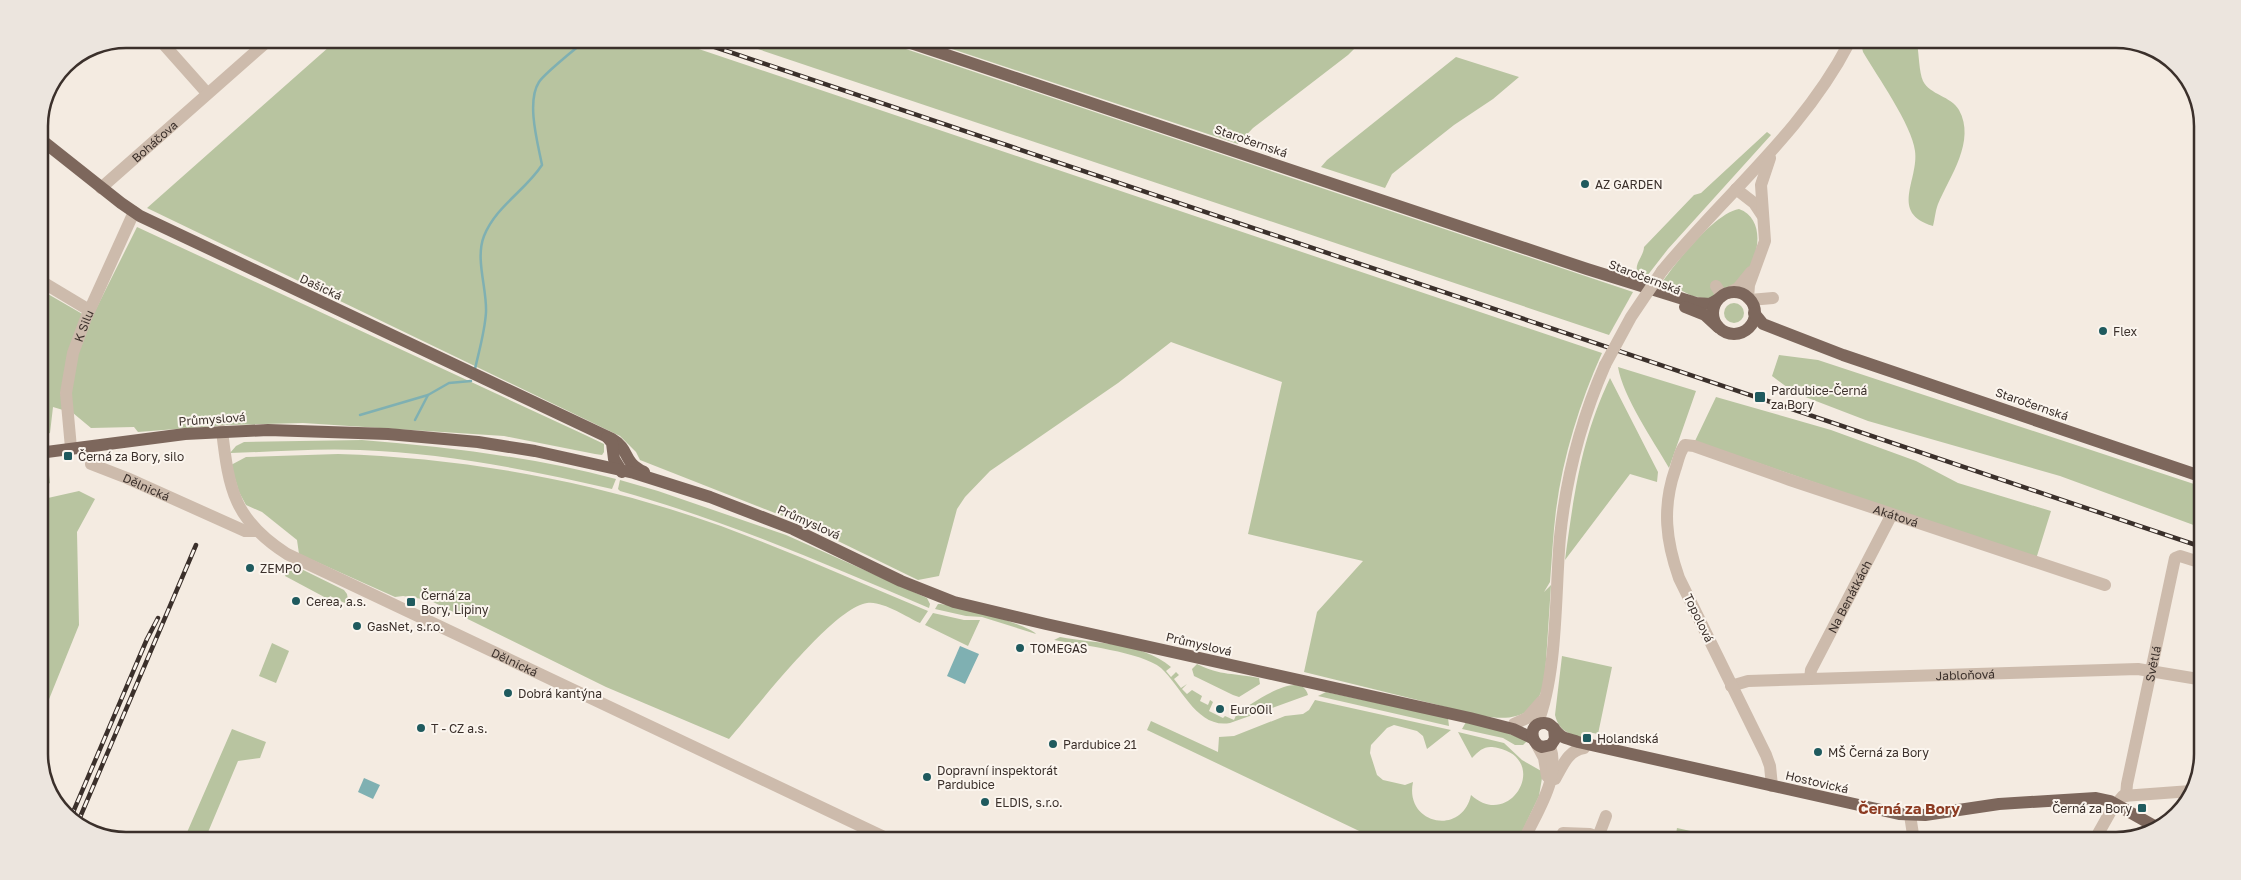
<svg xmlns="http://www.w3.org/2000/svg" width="2241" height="880" font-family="'Golos Text',sans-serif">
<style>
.green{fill:#b8c4a0}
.water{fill:#7fb0b2}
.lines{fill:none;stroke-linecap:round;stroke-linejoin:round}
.stream{stroke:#7fb0b2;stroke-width:2.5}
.minor{stroke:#cdbbac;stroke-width:12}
.major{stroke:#7d675c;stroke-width:12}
.rail-casing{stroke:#3b302b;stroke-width:4.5}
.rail{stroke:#fbf5ee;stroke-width:2.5;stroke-dasharray:8;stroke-linecap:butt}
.minor-bridge{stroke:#cdbbac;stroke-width:12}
.poi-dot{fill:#1f5a5e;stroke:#fbf5ee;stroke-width:2}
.labels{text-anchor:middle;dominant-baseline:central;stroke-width:4;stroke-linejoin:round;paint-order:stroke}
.street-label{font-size:12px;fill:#3b302b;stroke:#fbf5ee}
.poi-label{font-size:12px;fill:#3b302b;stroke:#fbf5ee;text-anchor:start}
.quarter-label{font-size:15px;font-weight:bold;fill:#8c3b22;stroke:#fbf5ee}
.rim{fill:none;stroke:#3b302b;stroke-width:2.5}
</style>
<rect width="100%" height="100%" fill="#f4ebe1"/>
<g class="green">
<path d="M338,39L672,40L1602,353C1580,402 1563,456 1556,510C1553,534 1552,558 1550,582L1544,592L1551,585L1545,676C1542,694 1536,711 1516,716C1493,723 1453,708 1430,703C1388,693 1346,682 1304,672L1317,612L1363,561L1248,534L1282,382L1171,342L1118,383L990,471L965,497L957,509L939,576L918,580L803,524L640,460L636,452L620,436L147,208Z"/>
<path d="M731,40L882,41L1633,292L1609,335Z"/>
<path d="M928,41L1361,42L1348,55L1253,128L1238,144Z"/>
<path d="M1861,43H1917C1919,54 1919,72 1923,81C1930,95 1951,96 1959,110C1976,141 1950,176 1938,204C1935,212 1935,219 1933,226C1889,213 1919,180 1915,151C1912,125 1877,76 1863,52Z"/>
<path d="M1456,57L1519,77L1493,99L1454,125L1392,174L1385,188L1321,167L1327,160Z"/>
<path d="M1767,132L1771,135L1668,249L1647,276H1643L1637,271C1635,263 1644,255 1644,247L1694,195L1701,193Z"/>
<path d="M1739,209C1770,220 1757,270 1736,284C1731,288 1721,289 1714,291V297L1710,299L1692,296L1663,281C1677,261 1715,213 1739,209Z"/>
<path d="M137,227L583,434L604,444V452L602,455L595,454L504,436L303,423L227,425L138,432L134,427L91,428L73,413L53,407L50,433L43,435L44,445L39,446V293L41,290L91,319Z"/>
<circle cx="1734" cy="313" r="10"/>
<path d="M1779,355L1818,360L2200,486L2199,527L2060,476L1868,421L1795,393L1772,376Z"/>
<path d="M1618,367L1696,391L1669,468C1653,440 1623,397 1618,367Z"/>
<path d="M1610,378L1658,472L1657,482L1630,474L1565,560C1574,494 1581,439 1610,378Z"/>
<path d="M1716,397L1831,430L1916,461L1958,483L2051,511L2036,559L1695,441Z"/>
<path d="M362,440C448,447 533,457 616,479L612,489C529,470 445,453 360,450C317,448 273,452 230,453L236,446L244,442Z"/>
<path d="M338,454C468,458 598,482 721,526C791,552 859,582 928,611L920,623C907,617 881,600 867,603C832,608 755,710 729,739L606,687L429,600L403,596L395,597L299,554L297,540L262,512L246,505L239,492L231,465L246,457Z"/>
<path d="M47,459L50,483L39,488V460Z"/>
<path d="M620,480L658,491L786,535L927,598L930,604L929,608C826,564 727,521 620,491L618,489Z"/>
<path d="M79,491L95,499L77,532L79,625L39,724V500Z"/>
<path d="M291,564L344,590L347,594L349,605L330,596L328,599L285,576Z"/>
<path d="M938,604C953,604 1028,624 1036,634L982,617L966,616L935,609Z"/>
<path d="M933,613L964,620H980L968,646L925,625Z"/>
<path d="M1060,637C1097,644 1141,642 1171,667L1166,671L1171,677L1176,672L1179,675L1174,679L1181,688L1187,684L1182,689L1187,694L1192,690L1202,696L1200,701L1208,705L1210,700L1213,702L1209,711L1223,718L1225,716L1234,720L1237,713C1249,706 1301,667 1308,695L1230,723C1197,729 1181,686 1161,668C1142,652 1080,645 1054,640Z"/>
<path d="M272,643L289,651L276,683L259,676Z"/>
<path d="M1562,656L1612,667L1598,734L1588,732L1586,739C1570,734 1559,732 1555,715Z"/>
<path d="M1197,664C1220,676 1236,673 1259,678L1260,684L1239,697L1233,695L1194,676L1192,669Z"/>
<path d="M1326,692L1448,718L1449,726L1318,696Z"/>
<path d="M1315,700L1451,730L1427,749L1423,736L1417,731L1394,725L1387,728L1371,745L1370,753L1377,775L1383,780L1405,785L1413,782C1404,824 1462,837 1471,795C1510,831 1551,760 1498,748C1485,745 1481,749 1472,758L1458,732L1504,743L1522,760L1543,772L1539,796L1518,840H1508L1509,837L1497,833L1476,840H1411L1384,834L1376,839L1147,730L1151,721L1218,752L1219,737L1234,736L1285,716L1303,714L1309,710Z"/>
<path d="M1466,722L1497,729L1527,741L1523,745H1515L1503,738L1462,729Z"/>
<path d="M232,729L266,742L260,758L238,761L206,837H185Z"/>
<path d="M1677,828L1713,836L1712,840H1675Z"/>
</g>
<g class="water">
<path d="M960,646L979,654L965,684L947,676Z"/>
<path d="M364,778L380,785L373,799L358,792Z"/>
</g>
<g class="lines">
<g class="stream">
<path d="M475,369C479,351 485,331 486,312C487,288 475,259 484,236C496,206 525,191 542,165C538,144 526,102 539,82C545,73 572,52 582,43L588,41L609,44L614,40"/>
<path d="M360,415L428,395L449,383L471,381"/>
<path d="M415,420L428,395"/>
</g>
<g class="minor">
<path d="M159,39L207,93"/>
<path id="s1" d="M101,188L270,39"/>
<path d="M1736,189L1754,203L1762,215"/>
<path d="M1662,271C1725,194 1803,132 1849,43"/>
<path d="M39,280L89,310"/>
<path d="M1716,286L1722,296"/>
<path d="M1728,293L1738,288L1751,272"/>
<path d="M1748,298L1749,285L1765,241L1761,185L1770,158"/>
<path d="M1750,300L1773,298"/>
<path id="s2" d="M222,431C229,490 234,520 287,554L886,838"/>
<path id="s3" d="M71,448L66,393L73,353L86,318L134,212"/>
<path id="s4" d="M91,464L127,478L245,531H257"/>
<path id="s5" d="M1810,679L1811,670L1892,514"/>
<path id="s6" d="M1731,686L1748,681L2138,669L2198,679"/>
<path d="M1514,724L1527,718L1542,701"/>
<path d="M1537,725C1558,673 1555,593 1560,537C1566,477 1581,420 1605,365"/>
<path d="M1537,745L1544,758L1547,776"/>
<path d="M1555,779C1563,766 1567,751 1584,748"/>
<path id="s7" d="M1772,786L1770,766L1766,755L1679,578C1666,541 1662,508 1675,470C1678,462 1679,452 1685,445L1694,446L1790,480L2105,585"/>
<path id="s8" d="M2126,796L2127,784L2175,558L2180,556L2199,562"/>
<path d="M1910,815L1914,841"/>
<path d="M1563,833L1590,834L1605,840"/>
<path d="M1598,837L1606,816"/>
<path d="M1524,840C1537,811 1561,778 1550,746"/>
<path d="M2094,841L2112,809L2123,796L2191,791"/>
</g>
<g class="major">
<path d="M905,41L1587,269L1696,303L1710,304L1717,300"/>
<path d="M39,138L121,203L140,216L612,439C631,450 621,461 644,472"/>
<circle cx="1734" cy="313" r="21"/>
<path d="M1685,307L1705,315L1718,327"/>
<path d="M1754,313L1763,324L1843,355L2200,476"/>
<path d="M607,437L612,443L614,459L622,472"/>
<path d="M39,453L185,434L268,430L388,434L478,442L535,451L634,473L710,497L793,529L901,581L954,602L1046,624L1470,718L1513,729L1532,738"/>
<path d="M1554,728L1555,739L1551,745L1542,747C1530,743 1528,723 1544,723C1553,723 1555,733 1563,737C1567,739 1573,740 1578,742L1899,814L1925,815L1999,804L2096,798L2110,801L2156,827"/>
</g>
<g class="rail-casing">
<g id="rail">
<path d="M694,40L2199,546"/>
<path d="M71,817L147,639L158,618"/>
<path d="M78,822L196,545"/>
</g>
</g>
<use href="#rail" class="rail"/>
<path class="minor-bridge" d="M1605,365L1631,317L1662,271"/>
</g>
<g class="poi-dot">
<circle cx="1585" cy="184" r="5"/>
<circle cx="2103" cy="331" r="5"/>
<rect x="1754" y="391" width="12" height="12" rx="2.5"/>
<rect x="63" y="451" width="10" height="10" rx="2.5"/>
<circle cx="250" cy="568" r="5"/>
<circle cx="296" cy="601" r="5"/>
<rect x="406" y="597" width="10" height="10" rx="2.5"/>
<circle cx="357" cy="626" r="5"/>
<circle cx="1020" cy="648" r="5"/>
<circle cx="508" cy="693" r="5"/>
<circle cx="1220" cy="709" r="5"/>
<circle cx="421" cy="728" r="5"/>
<rect x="1582" y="733" width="10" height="10" rx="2.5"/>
<circle cx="1053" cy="744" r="5"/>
<circle cx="1818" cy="752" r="5"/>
<circle cx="927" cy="777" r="5"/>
<circle cx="985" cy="802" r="5"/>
<rect x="2137" y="803" width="10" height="10" rx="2.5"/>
</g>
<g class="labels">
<g class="street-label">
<text stroke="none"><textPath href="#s1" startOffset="71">Boháčova</textPath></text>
<text transform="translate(1251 141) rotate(19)">Staročernská</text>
<text transform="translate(1645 277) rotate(21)">Staročernská</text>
<text transform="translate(321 287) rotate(25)">Dašická</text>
<text stroke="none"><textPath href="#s3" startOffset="125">K Silu</textPath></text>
<text transform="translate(2032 404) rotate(19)">Staročernská</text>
<text transform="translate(212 419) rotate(-4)">Průmyslová</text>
<text stroke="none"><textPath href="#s4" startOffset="60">Dělnická</textPath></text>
<text stroke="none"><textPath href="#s7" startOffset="589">Akátová</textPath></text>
<text transform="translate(809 522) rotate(24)">Průmyslová</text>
<text stroke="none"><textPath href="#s5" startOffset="92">Na Benátkách</textPath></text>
<text transform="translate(1699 618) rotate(64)">Topolová</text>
<text transform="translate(1199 644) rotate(13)">Průmyslová</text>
<text stroke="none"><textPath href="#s2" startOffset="398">Dělnická</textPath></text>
<text stroke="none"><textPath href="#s8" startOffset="135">Světlá</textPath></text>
<text stroke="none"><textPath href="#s6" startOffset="235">Jabloňová</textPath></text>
<text transform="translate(1817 782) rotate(13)">Hostovická</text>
</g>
<g class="poi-label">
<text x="1595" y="184">AZ GARDEN</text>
<text x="2113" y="331">Flex</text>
<text x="1771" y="390">Pardubice-Černá<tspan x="1771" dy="14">za Bory</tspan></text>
<text x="78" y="456">Černá za Bory, silo</text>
<text x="260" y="568">ZEMPO</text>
<text x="421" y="595">Černá za<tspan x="421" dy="14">Bory, Lipiny</tspan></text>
<text x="306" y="601">Cerea, a.s.</text>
<text x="367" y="626">GasNet, s.r.o.</text>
<text x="1030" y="648">TOMEGAS</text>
<text x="518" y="693">Dobrá kantýna</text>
<text x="1230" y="709">EuroOil</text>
<text x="431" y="728">T - CZ a.s.</text>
<text x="1597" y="738">Holandská</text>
<text x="1063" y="744">Pardubice 21</text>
<text x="1828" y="752">MŠ Černá za Bory</text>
<text x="937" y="770">Dopravní inspektorát<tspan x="937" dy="14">Pardubice</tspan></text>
<text x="995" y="802">ELDIS, s.r.o.</text>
<text x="2132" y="808" text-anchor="end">Černá za Bory</text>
</g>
<g class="quarter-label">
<text x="1909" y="808">Černá za Bory</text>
</g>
</g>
<path d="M0 0H2241V880H0ZM126 48H2116A78 78 0 0 1 2194 126V754A78 78 0 0 1 2116 832H126A78 78 0 0 1 48 754V126A78 78 0 0 1 126 48Z" fill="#ece5de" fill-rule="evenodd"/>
<path class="rim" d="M126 48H2116A78 78 0 0 1 2194 126V754A78 78 0 0 1 2116 832H126A78 78 0 0 1 48 754V126A78 78 0 0 1 126 48Z"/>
</svg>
